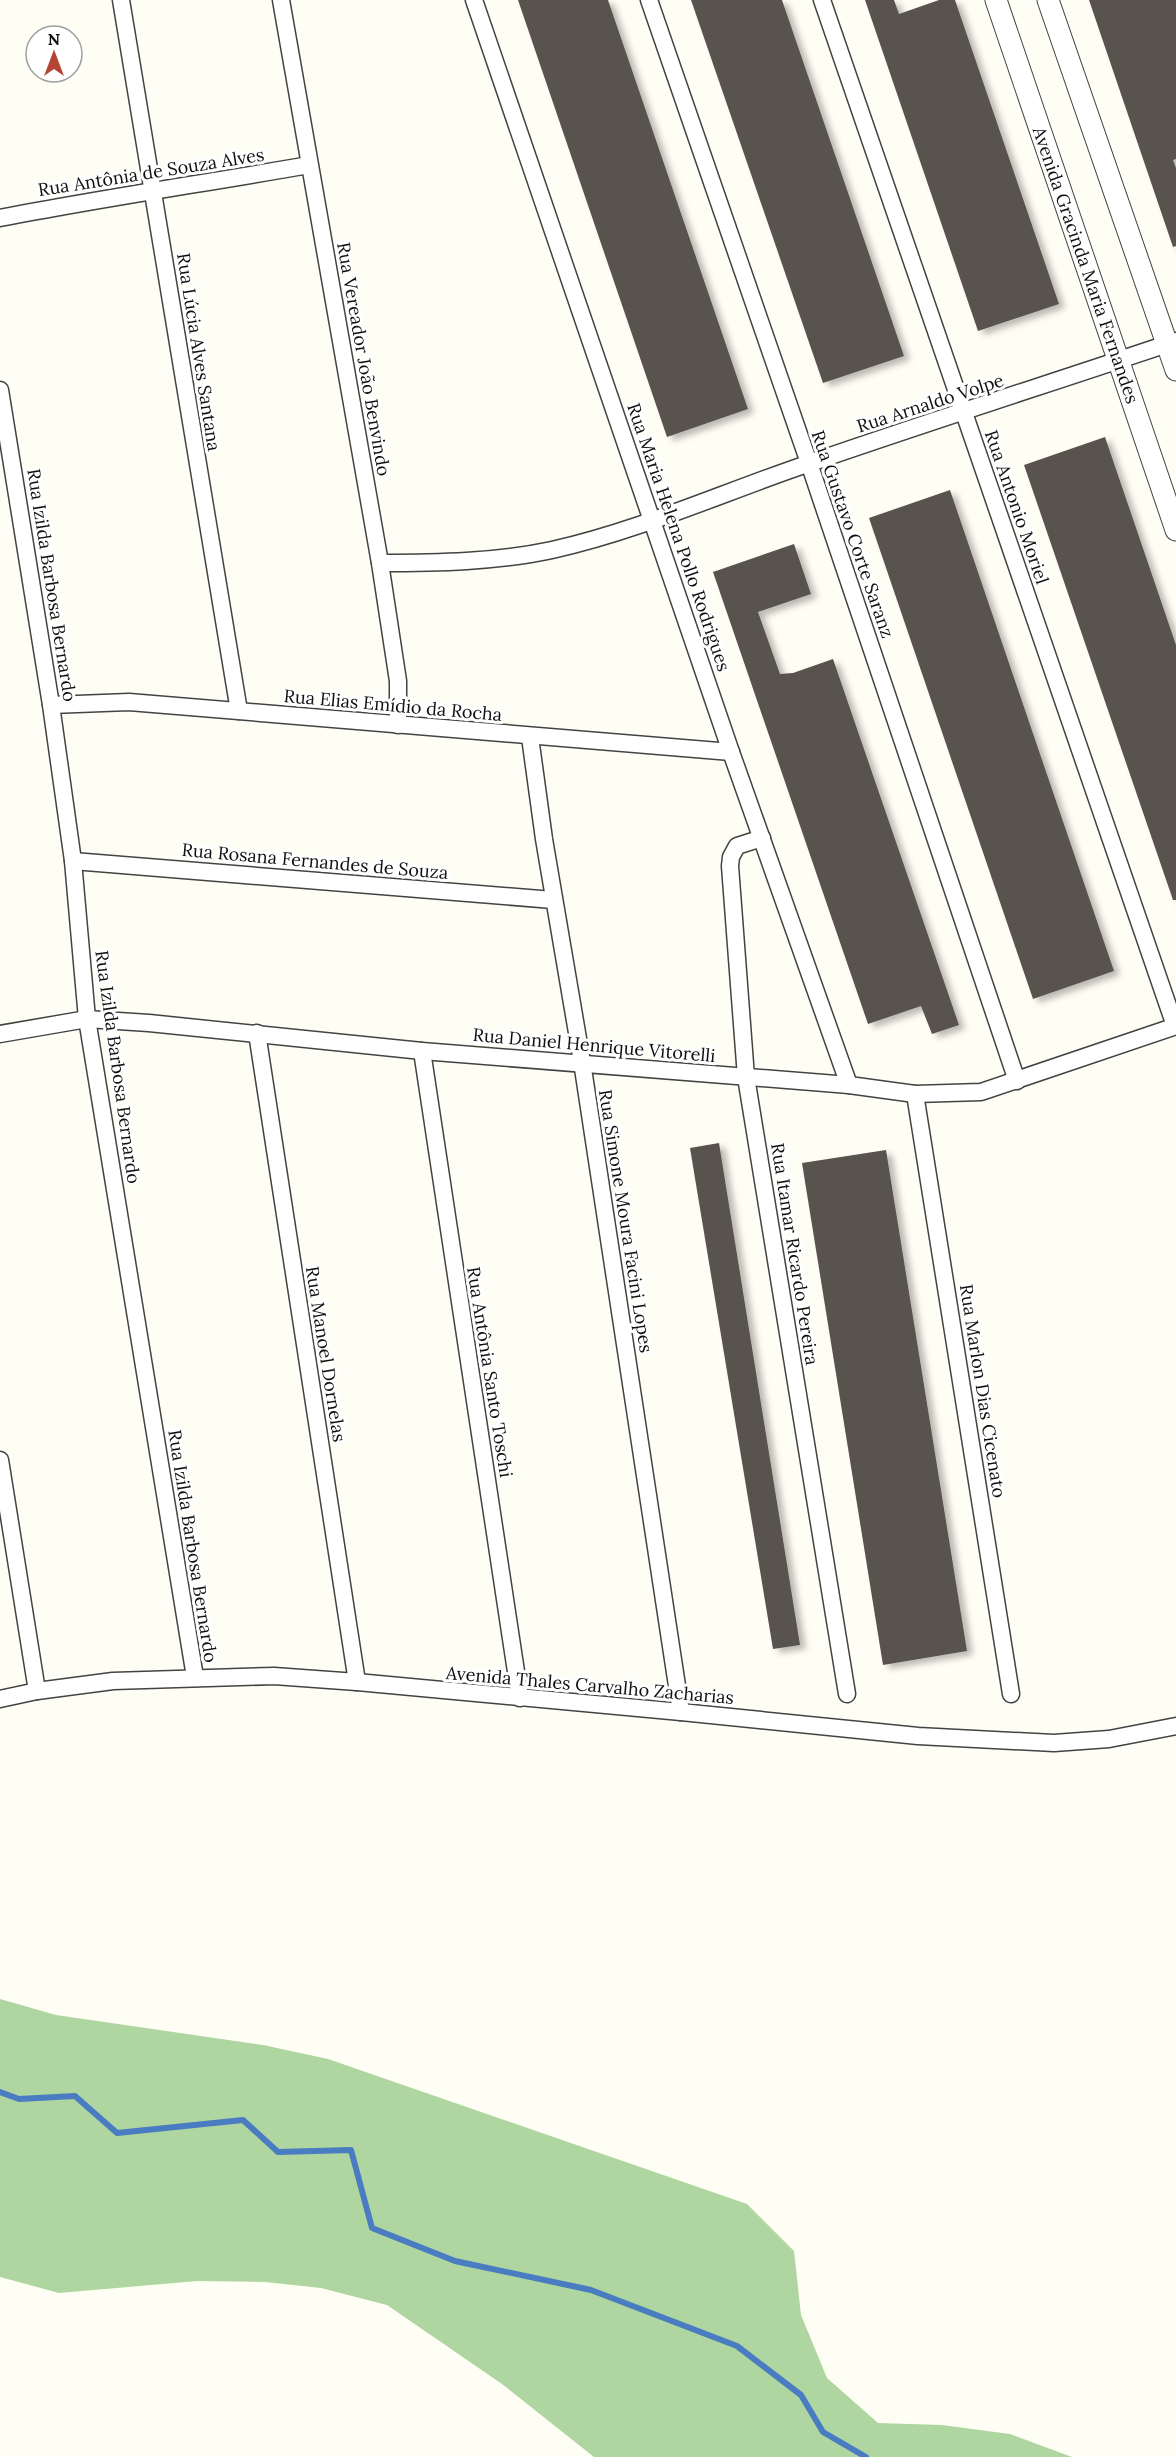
<svg xmlns="http://www.w3.org/2000/svg" width="1176" height="2457" font-family="Lora,serif">
<style>
.forest{fill:#afd6a0}
.lines{fill:none;stroke-linecap:round;stroke-linejoin:round}
.stream{stroke:#4a7cc2;stroke-width:6}
.building{fill:#58534d;filter:url(#shadow)}
.minor-casing{stroke:#434343;stroke-width:19}
.tertiary-casing{stroke:#434343;stroke-width:23}
.minor{stroke:#fff;stroke-width:16}
.tertiary{stroke:#fff;stroke-width:21}
.labels{text-anchor:middle;dominant-baseline:central;stroke-width:6;stroke-linejoin:round;paint-order:stroke}
.street-label{font-size:18px;fill:#101010;stroke:#fff}
</style>
<defs>
<filter id="shadow"><feDropShadow dx="6" dy="4" stdDeviation="3" flood-color="#0004"/></filter>
</defs>
<rect width="100%" height="100%" fill="#fefef4"/>
<path class="forest" d="M0,1999L56,2015L263,2045L328,2059L747,2204L794,2251L801,2315L827,2378L878,2423L942,2425L1010,2434L1072,2457H594L502,2384L387,2305L321,2288L265,2282L197,2281L59,2293L0,2277Z"/>
<g class="lines">
<path class="stream" d="M0,2092L19,2099L75,2096L117,2133L243,2120L278,2152L351,2150L372,2228L455,2261L591,2290L737,2346L801,2395L823,2432L866,2457"/>
</g>
<g class="building">
<path d="M518,0H608L748,409L667,437Z"/>
<path d="M691,0H782L904,356L823,383Z"/>
<path d="M865,0H894L899,14L939,0H955L1059,304L978,331Z"/>
<path d="M1089,0H1176V159L1173,160L1176,168V246L1173,247Z"/>
<path d="M1105,437L1176,645V900H1173L1024,465Z"/>
<path d="M950,490L1114,971L1033,999L869,518Z"/>
<path d="M794,544L811,594L758,612L780,674L793,673L833,659L959,1025L932,1034L921,1006L868,1024L713,572Z"/>
<path d="M719,1143L800,1645L773,1649L690,1148Z"/>
<path d="M886,1150L967,1651L883,1665L802,1163Z"/>
</g>
<g class="lines">
<g class="minor-casing">
<g id="minor">
<path d="M121,0L239,711"/>
<path d="M281,0L380,563L398,681V725"/>
<path d="M474,0L731,752L849,1085"/>
<path d="M649,0L809,463L1017,1081"/>
<path d="M822,0L1175,1026"/>
<path d="M0,218C103,198 206,183 309,165"/>
<path d="M0,390L51,705L73,861L87,1019L195,1677"/>
<path d="M380,563C437,563 496,562 552,550C641,530 724,492 810,463C931,421 1054,382 1176,341"/>
<path d="M51,705L129,702L731,752"/>
<path d="M530,737L544,839L582,1062L681,1712"/>
<path d="M762,838L737,846L731,857L730,866L746,1077L847,1694"/>
<path d="M73,861L553,900"/>
<path d="M257,1033L357,1682"/>
<path d="M0,1034L87,1019L149,1023L422,1051L849,1085L915,1094L981,1092L1176,1026"/>
<path d="M422,1051L520,1698"/>
<path d="M915,1094L1011,1694"/>
<path d="M0,1460L37,1691"/>
<path d="M0,1699L37,1691L113,1681L274,1676L357,1682L681,1712L918,1736L1054,1743L1109,1739L1176,1726"/>
</g>
</g>
<g class="tertiary-casing">
<g id="tertiary">
<path d="M996,0L1176,530"/>
<path d="M1048,0L1176,370"/>
</g>
</g>
<use href="#minor" class="minor"/>
<use href="#tertiary" class="tertiary"/>
</g>
<g class="labels">
<g class="street-label">
<text transform="translate(151 172) rotate(-9)">Rua Antônia de Souza Alves</text>
<text transform="translate(1086 265) rotate(71)">Avenida Gracinda Maria Fernandes</text>
<text transform="translate(199 352) rotate(81)">Rua Lúcia Alves Santana</text>
<text transform="translate(364 359) rotate(80)">Rua Vereador João Benvindo</text>
<text transform="translate(930 403) rotate(-18)">Rua Arnaldo Volpe</text>
<text transform="translate(1017 507) rotate(71)">Rua Antonio Moriel</text>
<text transform="translate(853 534) rotate(71)">Rua Gustavo Corte Saranz</text>
<text transform="translate(679 537) rotate(71)">Rua Maria Helena Pollo Rodrigues</text>
<text transform="translate(52 585) rotate(81)">Rua Izilda Barbosa Bernardo</text>
<text transform="translate(393 705) rotate(5)">Rua Elias Emídio da Rocha</text>
<text transform="translate(315 861) rotate(5)">Rua Rosana Fernandes de Souza</text>
<text transform="translate(594 1045) rotate(5)">Rua Daniel Henrique Vitorelli</text>
<text transform="translate(118 1067) rotate(82)">Rua Izilda Barbosa Bernardo</text>
<text transform="translate(626 1221) rotate(81)">Rua Simone Moura Facini Lopes</text>
<text transform="translate(795 1254) rotate(81)">Rua Itamar Ricardo Pereira</text>
<text transform="translate(326 1354) rotate(81)">Rua Manoel Dornelas</text>
<text transform="translate(490 1372) rotate(81)">Rua Antônia Santo Toschi</text>
<text transform="translate(983 1391) rotate(81)">Rua Marlon Dias Cicenato</text>
<text transform="translate(193 1546) rotate(81)">Rua Izilda Barbosa Bernardo</text>
<text transform="translate(590 1685) rotate(5)">Avenida Thales Carvalho Zacharias</text>
</g>
</g>
<g transform="translate(54 54)"><circle r="28" fill="#ffffff" stroke="#9f9f9f" stroke-width="1.5"/>
<path d="M0-4.5L10 22L0 15L-10 22Z" fill="#b44534"/>
<text y="-9" font-size="16" font-weight="bold" text-anchor="middle" fill="#101010">N</text>
</g>
</svg>
